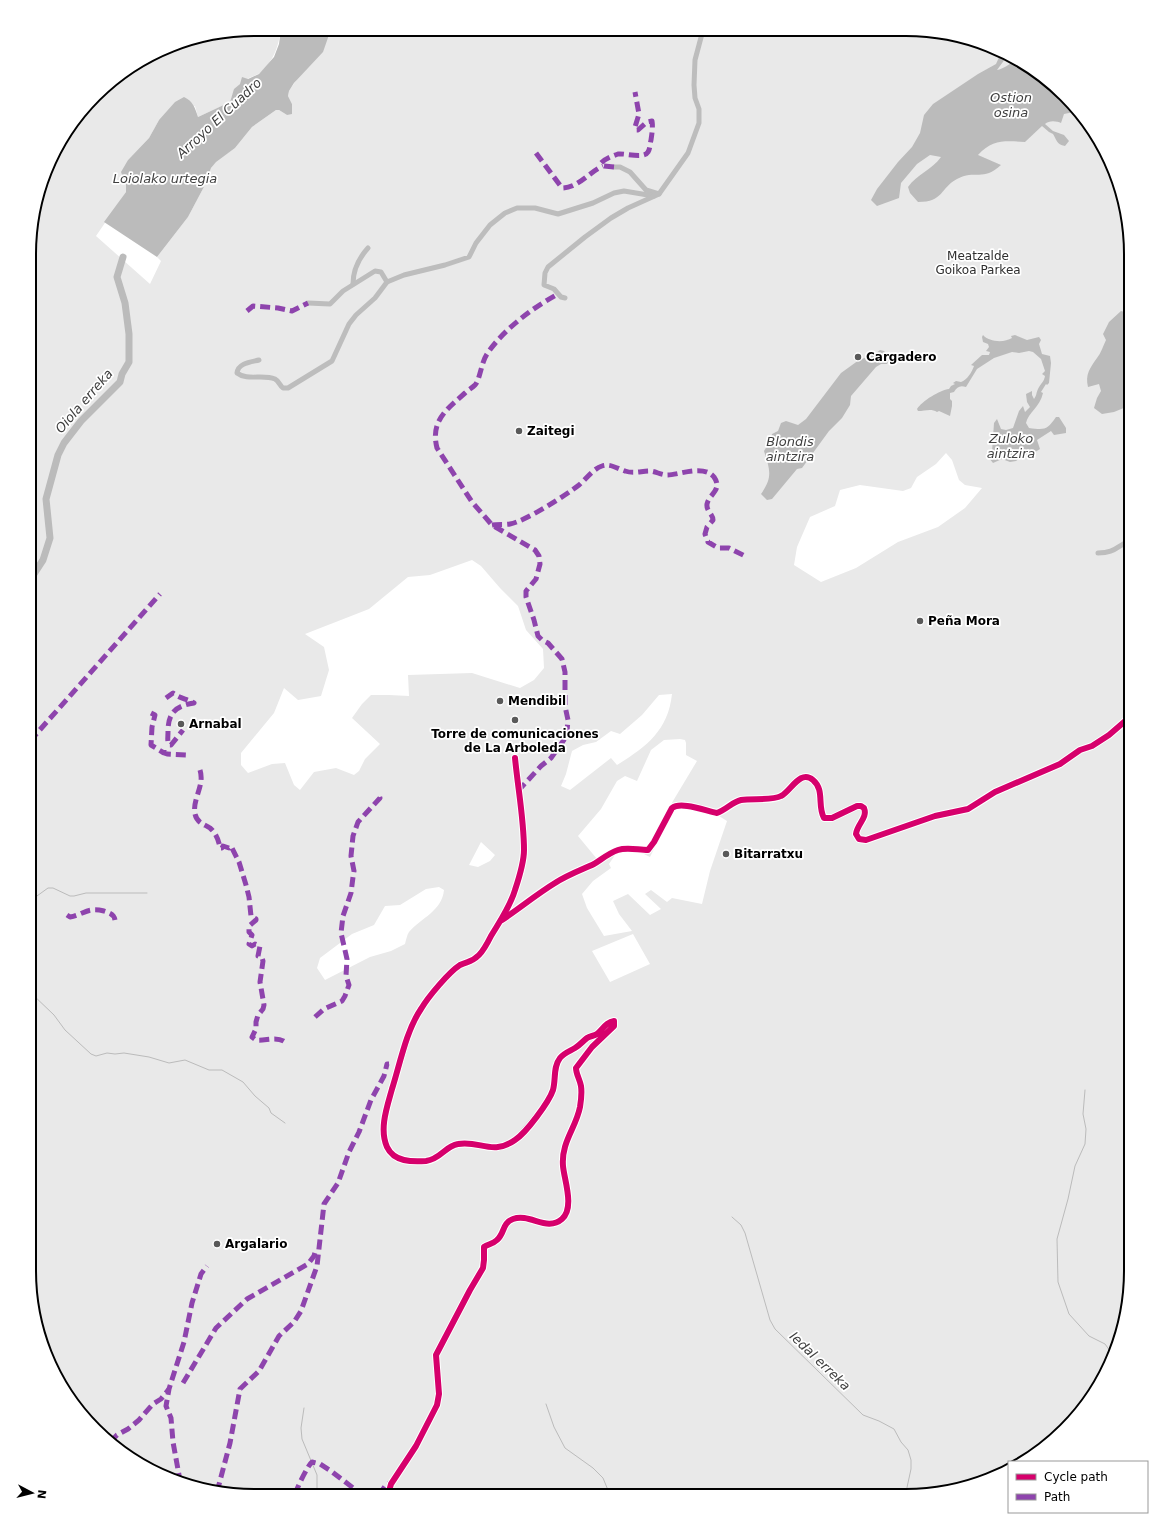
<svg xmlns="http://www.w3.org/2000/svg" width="1160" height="1525" font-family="'DejaVu Sans',sans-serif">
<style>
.green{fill:#e9e9e9;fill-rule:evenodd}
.water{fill:#bbb}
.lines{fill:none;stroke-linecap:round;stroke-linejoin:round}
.stream{stroke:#bbb;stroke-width:1}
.river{stroke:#bbb;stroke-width:7}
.minor{stroke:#bdbdbd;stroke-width:5}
.quiet{stroke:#8e44ad;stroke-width:5;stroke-dasharray:10 5;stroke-linecap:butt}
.cycleway-casing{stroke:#fff;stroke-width:8}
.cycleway{stroke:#d6006c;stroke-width:6}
.poi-dot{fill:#595959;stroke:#fff;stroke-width:1.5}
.labels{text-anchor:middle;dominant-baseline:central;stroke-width:3.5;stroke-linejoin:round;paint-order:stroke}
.park-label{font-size:12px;fill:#2e2e2e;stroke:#fff}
.poi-label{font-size:12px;font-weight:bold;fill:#000;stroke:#fff;text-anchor:start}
.water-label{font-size:13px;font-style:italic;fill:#3f3f3f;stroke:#fff}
.rim{fill:none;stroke:#000;stroke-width:2}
</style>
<rect width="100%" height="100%" fill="#fff"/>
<path class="green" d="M254,29H281C278,48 274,60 260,73C257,75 252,76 249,78C237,85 234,89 230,102L198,117L195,106L159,120L149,138L128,160L123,180L126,185V192L96,236L150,284L161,261L157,257L188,217L206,183L211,168L216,161L235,148L252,127L276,110H279L287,115L292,104L288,96L289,91L331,29L936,31L978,42L985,46H992L1043,75L1075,106L1108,154L1123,196L1131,253V682L1128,684L1131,686V1286L1119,1343L1093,1396L1055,1440L1022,1462H1009V1471L1006,1473L964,1488L907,1496L225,1494L181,1484L129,1458L85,1420L52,1371L37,1329L29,1272L31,224L59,142L106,85L181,41ZM946,453L952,460L959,480L965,485L982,488L965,508L938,527L898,542L856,568L821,582L794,565L797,547L810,517L835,506L840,490L860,485L903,491L911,488L917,477L936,464ZM472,560L481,566L500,588L518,606L526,630L543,649L544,668L534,680L520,688L472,673L408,675L409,696L389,695H371L362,704L352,718L380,744L365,759L359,771L354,775L336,768L314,772L300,790L294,785L285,763L272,764L248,773L241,765V753L274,713L284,688L298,700L321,696L329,670L324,647L305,634L369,609L408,577L430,575ZM672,694C668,731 646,747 617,765L611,758L570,790L561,786L566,774L572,751L583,745L596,742L611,731L620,734L642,715L659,695ZM680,739L685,740L686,743V755L697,761L673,801L650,845C641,851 630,845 619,847C611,848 604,854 597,859L578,836L601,809L617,781L625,776L637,781L651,750L664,740ZM677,806L719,816L727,821L710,871L702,904L672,898L667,902L651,890L645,894L661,909L650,915L628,894L613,901L619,914L632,931L604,936L587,908L582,894L593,881L611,868L609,864L617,852C629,849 639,851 650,857L673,810ZM481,842L495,855L490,861L478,867L469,865ZM439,887L444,890C442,911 421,918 409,932C407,935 406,940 405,944L391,951L370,957L325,980L317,968L320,958L352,934L374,925L385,906L400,905L426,889ZM633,934L650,964L610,982L592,951Z"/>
<g class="water">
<path d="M281,29H331L323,52L294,83L289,91L288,96L292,104V114L287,115L279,110H276L252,127L235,148L216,162L211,168L206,183L188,217L157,257L104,222L126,192V185L121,172L128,160L149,138L159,120L175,102L184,97C193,101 195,108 198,117L230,102L234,89L240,84L242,77L248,79L259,74L274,57L279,44Z"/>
<path d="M1006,54L1008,55L997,70C1004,69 1008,64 1014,62C1027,58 1063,94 1072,103L1073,108L1078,109L1079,111L1064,114L1061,123C1057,121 1049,120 1045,124L1053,131L1064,135L1069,141L1065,146C1056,144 1057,140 1053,134L1049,132L1042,126L1025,142C1005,141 993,139 978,155L1001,165C983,182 975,169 957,179C940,188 944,202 918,202L910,193L908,187C917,174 932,170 941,157L930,155L917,164L901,183L899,198L877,206L871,200L877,189L898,162L912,147L920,133L924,115L933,104L978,74L996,64L1000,55Z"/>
<path d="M1121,311L1131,314V405L1114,412L1102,414L1094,408L1097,398L1101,391L1099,384L1088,387C1085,374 1090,368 1097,358C1101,353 1103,346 1106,340L1103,334L1109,322Z"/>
<path d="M983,335C989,342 1004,343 1012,338L1011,336L1015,335L1027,340L1039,337L1041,340L1039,344L1042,354L1050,356L1051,363L1049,383L1047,385L1046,384L1041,392L1043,393C1040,407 1028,413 1026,423L1029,428C1045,430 1047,430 1056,417H1059L1066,428V433L1054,435L1051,431L1037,440L1040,449L1032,454L1024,455L1016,461L1010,462L1002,459L993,463L989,458L992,452L994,423L997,419L1001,429L1006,430L1013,428L1019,411L1023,406L1025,412L1030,407L1027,402L1026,394L1032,391V395L1034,399C1037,395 1036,393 1038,389C1041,383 1044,382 1045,376L1042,374L1045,371L1041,359L1033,352L1029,351L1019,353L1012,352L994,358L977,369L966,387C960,385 957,387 954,392L950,393V399L952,401V406L950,416L939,411L937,412C931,408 925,411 918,411L917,409C922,401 940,390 949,389L951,386L955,384L953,383L956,381L961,382C967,380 972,372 974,366L971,365L982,355H989L990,352L986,351L989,347L988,344L983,342L982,337Z"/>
<path d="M880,350L884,351L890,358L887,364H881L876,367L851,396L850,405L842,418L829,431L802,468L797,469L772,499L767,500L761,494C773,477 770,470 764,451L770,441L772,434L778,431L781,423L786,421L798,425L806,419L841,373L859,360L875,354Z"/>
</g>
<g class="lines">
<g class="stream">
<path d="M30,901L48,888H53L70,896H74L86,893H147"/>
<path d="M30,992L54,1015L65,1030L91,1054L96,1056L107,1053L115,1054L124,1053L149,1057L169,1063L185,1060L209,1070H222L243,1082L255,1096L269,1108L271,1113L285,1123"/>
<path d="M1085,1090L1083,1114L1086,1129L1085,1144L1075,1166L1068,1199L1057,1239L1058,1282L1069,1314L1089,1336L1105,1344L1113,1355"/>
<path d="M732,1217L741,1225L745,1233L770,1320L775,1329L863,1415L879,1421L894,1429L901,1442L908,1450L911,1460V1469L906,1492L909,1496"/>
<path d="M546,1404L554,1427L565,1448L593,1468L603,1478L610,1495"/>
<path d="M304,1408L301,1428L302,1439L317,1475V1494"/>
</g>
<path class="river" d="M30,580L43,560L50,538L46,499L58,455L64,443L81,421L120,382L122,374L129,362V334L125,303L117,277L123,257"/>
<g class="minor">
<path d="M614,167H620L630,172L646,190L659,194"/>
<path d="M387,282L404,275L445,265L469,257L476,243L490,225L505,213L517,208H535L558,214L593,203L614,193L624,191L654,196"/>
<path d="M353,284C353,270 359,258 368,248"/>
<path d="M565,298L561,297L554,289L544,285L545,273L548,267L585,237L611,218L628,208L659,194L688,153L699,123V109L695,98L694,85L695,60L703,30"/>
<path d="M259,360C251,362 238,363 237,373C247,381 263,374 275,379C279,381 280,386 283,388H288L332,361L349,324L356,315L375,298L387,282L381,272L375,271L343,291L330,304L308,303"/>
<path d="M1098,553C1117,553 1116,545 1131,541"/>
<path d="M388,1495L391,1484L416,1446L437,1405L439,1394L436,1355L470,1290L483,1268L484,1260V1247C488,1244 493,1244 497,1240C505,1233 502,1223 513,1219C530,1213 547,1232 562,1219C575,1208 564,1179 563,1166C561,1142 576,1128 580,1107C581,1101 582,1093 581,1086C580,1080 576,1074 576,1068L592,1047L614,1026V1021L607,1023L598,1033L587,1038L576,1047L569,1050L561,1057L556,1066L555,1082L552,1092L539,1112L516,1139L500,1148L467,1144H457L433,1160L423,1161H409L398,1158L391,1154L387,1148L383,1129L387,1108L413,1022L422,1007L451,973L461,965L471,962L481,953L500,921L528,903L555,882L596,863L606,855L618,850L626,848L639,850H648L654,842L672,808C681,801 706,811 717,813C726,810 732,802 741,800C752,798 772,801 781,796C791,791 800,769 813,780C825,790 817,806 824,818H832L857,806H861L864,808C868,818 857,824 856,834L859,839L866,840L935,816L968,809L995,792L1060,764L1080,750L1092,746L1109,735L1131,716"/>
</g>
<g class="quiet">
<path d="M536,153L562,188C578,188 589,172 603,166"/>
<path d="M614,167L603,166L601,163C605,159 612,156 618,154C625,153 644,159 648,152C650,149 650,144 651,140C652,133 653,127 652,121L647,122L638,130H636L635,127L639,114L635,92"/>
<path d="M247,311L253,306L278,308L292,311L308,303"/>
<path d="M492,525C498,524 505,525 510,524C526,521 566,495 579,485C586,479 593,469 602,466C610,463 618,469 625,471C634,474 641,471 649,471C655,471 661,475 667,475C679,475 704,464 714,477C723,490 709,494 707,504C706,511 713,514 713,520L707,527L705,534L708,542L718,548H729L745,556"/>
<path d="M166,698L173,693C179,698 187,699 194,703C175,706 168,713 168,732C168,737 167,741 169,745H171L183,730"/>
<path d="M151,713L155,715L152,727L151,745L164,753"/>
<path d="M30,741L160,594"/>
<path d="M164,750V753L167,754L186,755"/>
<path d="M200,770C205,786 192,799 195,814C197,823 204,824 210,828C216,833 219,841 220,848H222L223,846L229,848L231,846L239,862L246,885L249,897L251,916L256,919V920L249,926V932L252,935L249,944L252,946L255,944L260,946L258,956L262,958L263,961L260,982L264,1005L263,1009L258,1015L256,1022V1029L252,1037L256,1040C266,1041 277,1036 285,1042"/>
<path d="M518,791L541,766L551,758L566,737L567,731L568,720L565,706V672L562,659L548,643L542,640L538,636L534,620L526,597V591L536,579L540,564L539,556L535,550L492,525L472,502L437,448C430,421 447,409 465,393C468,390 472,388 475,385C480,380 481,363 487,354C503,330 532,308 558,294"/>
<path d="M67,915L70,917C85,914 87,907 104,911C110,913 114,914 115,920"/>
<path d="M315,1017L324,1009L342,1001L345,996L349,985L346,976L347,959L341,933L343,916L351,893L353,877L354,871L351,856L353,836L358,822L380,798L379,795"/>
<path d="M183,1383L216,1328L247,1299L308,1264L314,1256L316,1249"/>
<path d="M110,1442L117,1435L128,1429L139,1420L153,1404L161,1399L169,1389"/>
<path d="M179,1483V1475L173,1442L171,1418L166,1406L169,1389L184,1342L192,1303L201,1274L207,1266"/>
<path d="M217,1492L230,1443L240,1389L259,1371L279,1336L294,1322L301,1311L317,1266L324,1204L338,1183L349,1152L359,1132L371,1100L384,1076L387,1064H389"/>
<path d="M295,1494C297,1488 308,1465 312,1462L320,1464L331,1471L361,1494"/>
<path d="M379,1495L386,1485L390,1483"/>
</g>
<g class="cycleway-casing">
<g id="cycleway">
<path d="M502,920C520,908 537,894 555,883C567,875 581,870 594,864C602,859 609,853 618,850C627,847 638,850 648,850L654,842L672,808C681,801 706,811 717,813C726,810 732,802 741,800C752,798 772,801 781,796C791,791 800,769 813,780C825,790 817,806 824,818H832L857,806H861L864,808C868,818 857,824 856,834L859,839L866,840L935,816L968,809L995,792L1060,764L1080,750L1092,746L1109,735L1131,716"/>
<path d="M388,1495L391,1484L416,1446L437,1405L439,1394L436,1355L470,1290L483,1268L484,1260V1247C488,1244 493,1244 497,1240C505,1233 502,1223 513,1219C530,1213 547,1232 562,1219C575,1208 564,1179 563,1166C561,1142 576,1128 580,1107C581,1101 582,1093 581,1086C580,1080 576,1074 576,1068L592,1047L614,1026V1021C606,1022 603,1029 597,1034C594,1036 590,1036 587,1038C583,1041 580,1045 575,1048C570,1051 564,1053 560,1058C553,1067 556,1079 553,1090C549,1102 526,1133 515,1140C492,1156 480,1140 458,1144C445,1146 441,1159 426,1161C412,1162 394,1162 387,1147C379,1129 387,1107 392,1089C400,1064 406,1031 421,1009C428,997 449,972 460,965C468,961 471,963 479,955C484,950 488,942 491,936C500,921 510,907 515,890C519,878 524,863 524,850C524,820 518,789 515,758"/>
</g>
</g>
<use href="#cycleway" class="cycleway"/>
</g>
<g class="poi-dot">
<circle cx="858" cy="357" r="4"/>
<circle cx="519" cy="431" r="4"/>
<circle cx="920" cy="621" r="4"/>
<circle cx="500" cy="701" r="4"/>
<circle cx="515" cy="720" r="4"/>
<circle cx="181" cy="724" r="4"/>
<circle cx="726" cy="854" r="4"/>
<circle cx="217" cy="1244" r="4"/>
</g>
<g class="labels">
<g class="park-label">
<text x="978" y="256">Meatzalde<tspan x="978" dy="14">Goikoa Parkea</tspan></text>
</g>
<g class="poi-label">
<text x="866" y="357">Cargadero</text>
<text x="527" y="431">Zaitegi</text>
<text x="928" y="621">Peña Mora</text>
<text x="508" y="701">Mendibil</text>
<text x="189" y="724">Arnabal</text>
<text x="515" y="734" text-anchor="middle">Torre de comunicaciones<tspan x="515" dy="14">de La Arboleda</tspan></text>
<text x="734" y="854">Bitarratxu</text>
<text x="225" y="1244">Argalario</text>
</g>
<g class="water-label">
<text x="1011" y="97">Ostion<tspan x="1011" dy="15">osina</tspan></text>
<text transform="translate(219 118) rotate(-43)">Arroyo El Cuadro</text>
<text x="165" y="178">Loiolako urtegia</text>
<text transform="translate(84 401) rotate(-49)">Oiola erreka</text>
<text x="1011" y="438">Zuloko<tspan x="1011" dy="15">aintzira</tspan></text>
<text x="790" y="441">Blondis<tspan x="790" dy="15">aintzira</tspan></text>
<text transform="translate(820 1361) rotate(44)">Iedal erreka</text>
</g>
</g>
<path d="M0 0H1160V1525H0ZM254 36H906A218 218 0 0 1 1124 254V1271A218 218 0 0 1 906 1489H254A218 218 0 0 1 36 1271V254A218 218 0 0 1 254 36Z" fill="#fff" fill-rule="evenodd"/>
<path class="rim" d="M254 36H906A218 218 0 0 1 1124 254V1271A218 218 0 0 1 906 1489H254A218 218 0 0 1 36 1271V254A218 218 0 0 1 254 36Z"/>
<rect x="1008" y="1461" width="140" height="52" fill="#ffffff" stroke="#999999"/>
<rect x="1016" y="1474" width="20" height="6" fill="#d6006c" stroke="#999999"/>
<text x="1044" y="1481" font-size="12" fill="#000000">Cycle path</text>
<rect x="1016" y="1494" width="20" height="6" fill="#8e44ad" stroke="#999999"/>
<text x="1044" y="1501" font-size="12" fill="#000000">Path</text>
<g transform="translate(32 1493) rotate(97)" stroke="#ffffff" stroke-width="3" paint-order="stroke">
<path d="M0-3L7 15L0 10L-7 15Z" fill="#000000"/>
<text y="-6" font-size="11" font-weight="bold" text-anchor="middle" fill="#000000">N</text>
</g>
</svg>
